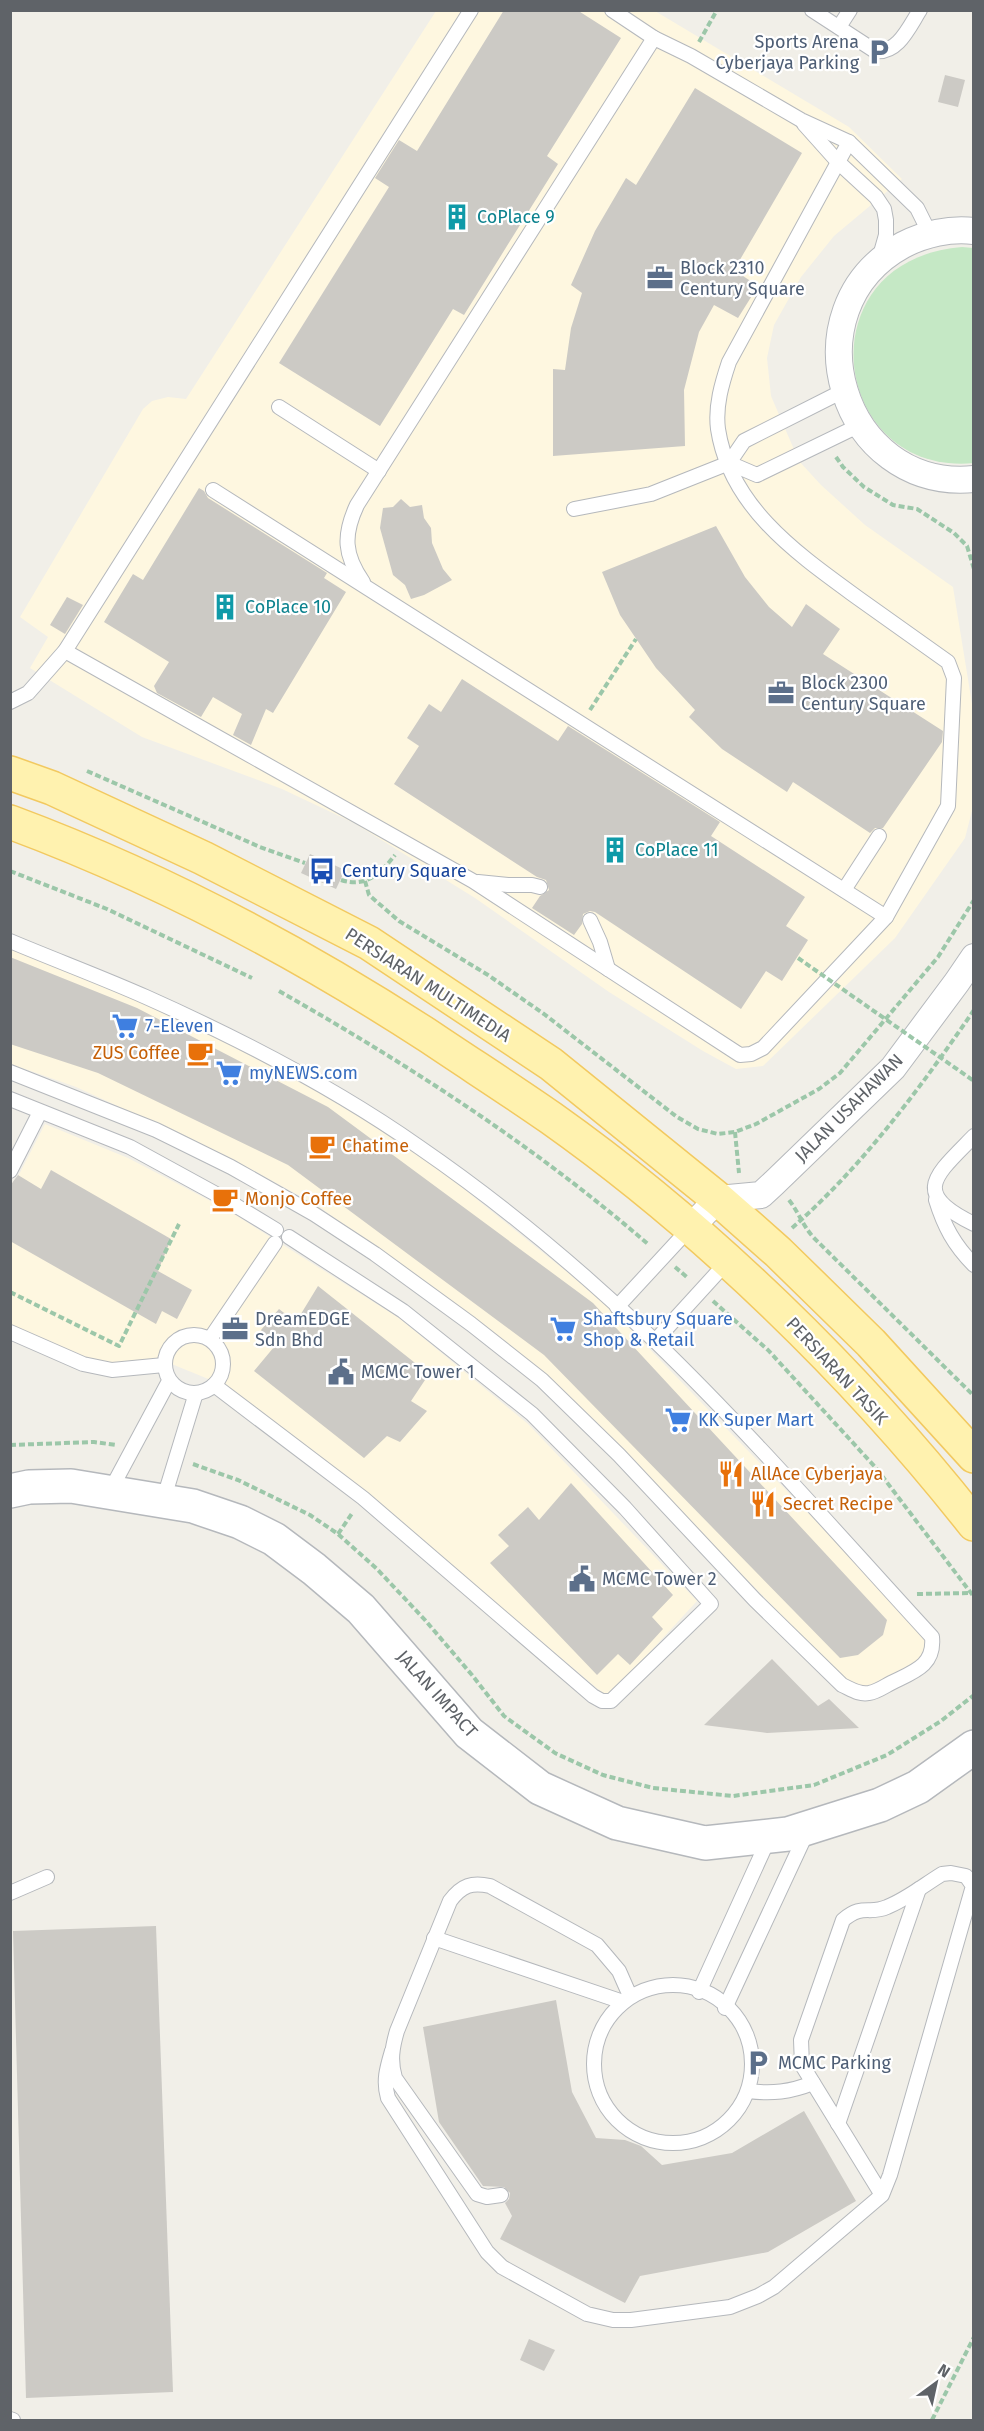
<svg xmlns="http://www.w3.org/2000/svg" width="984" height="2431" font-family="'Fira Sans',sans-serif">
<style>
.commercial{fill:#fef7e0}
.green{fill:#c5e8c5}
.building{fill:#cccac5}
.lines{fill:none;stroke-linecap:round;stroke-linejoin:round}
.service-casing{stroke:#b5b8bc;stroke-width:16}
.minor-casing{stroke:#b5b8bc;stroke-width:28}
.tertiary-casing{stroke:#b5b8bc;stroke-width:36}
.primary-casing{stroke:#f2c960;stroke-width:36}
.path{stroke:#9cc7a9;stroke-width:4;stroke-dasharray:6 3;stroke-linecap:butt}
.service{stroke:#fff;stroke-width:14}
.minor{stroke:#fff;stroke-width:26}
.tertiary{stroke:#fff;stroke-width:33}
.primary{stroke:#fff2af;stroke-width:33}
.path-bridge{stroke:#9cc7a9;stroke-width:4;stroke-dasharray:6 3;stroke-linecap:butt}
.labels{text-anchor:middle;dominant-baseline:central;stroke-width:4.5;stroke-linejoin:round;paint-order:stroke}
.service-label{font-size:18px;fill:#4e5e75;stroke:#fff;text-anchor:start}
.culture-label{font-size:18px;fill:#0d838f;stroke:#fff;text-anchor:start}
.transit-label{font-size:18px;fill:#164399;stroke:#fff;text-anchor:start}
.street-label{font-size:18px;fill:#5f6368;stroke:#fff}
.shop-label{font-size:18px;fill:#366cbe;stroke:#fff;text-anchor:start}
.food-label{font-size:18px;fill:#c56008;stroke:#fff;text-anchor:start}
</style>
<rect width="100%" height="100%" fill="#f1efe8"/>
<g class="commercial">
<path d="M436,11H655L849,127L902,179L834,236L801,277L774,325L767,358L771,396L799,461L821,485L865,525L953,587L973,710V807L965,838L895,938L763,1066L736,1069L703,1051L609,992L475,898L354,823L282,789L142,737L30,668L48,637L20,617L143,409L152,401L168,397L186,399Z"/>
<path d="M11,946L140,1001L263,1061L337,1100L412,1147L603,1301L814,1519L927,1640V1653L913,1665L870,1685L860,1688L844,1679L556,1384L530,1361L410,1272L318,1206L227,1156L76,1087L11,1064Z"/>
<path d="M45,1124L128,1158L226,1209L399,1318L528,1424L697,1601L612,1693L605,1695L363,1491L223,1385L157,1358L114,1364L83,1357L11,1325L10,1192Z"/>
</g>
<path class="green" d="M962,247L973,248L974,463C830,477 802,260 962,247Z"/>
<g class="building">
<path d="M504,10H577L621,38L547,156L558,164L464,315L453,309L380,426L279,363L389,187L375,178L399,140L417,151Z"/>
<path d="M945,75L965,80L958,107L938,102Z"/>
<path d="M695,88L802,153L734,270L758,286L738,318L714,305L699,332L684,390L685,446L553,456V369L565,370L571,328L582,293L571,285L595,231L626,178L636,185Z"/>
<path d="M199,488L204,491L208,498L327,573L324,578L346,592L273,713L266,709L251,745L233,735L242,714L213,697L201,717L157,693L154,686L169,662L104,622L133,574L143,580Z"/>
<path d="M401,499L410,507L422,505L424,518L431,528L432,543L443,569L452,580L424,595L411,599L405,585L393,575L380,528L383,508L393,507Z"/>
<path d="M716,526L745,577L769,607L792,627L806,604L840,629L823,654L943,731L942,742L883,828H875L870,833L793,782L787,792L722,749L689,717L695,710L656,668L620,615L602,572Z"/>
<path d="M67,597L83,605L65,634L50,625Z"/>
<path d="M462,679L558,741L568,726L720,822L711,836L805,897L786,926L808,940L782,981L766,971L741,1009L595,912L590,911L583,914L582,924L574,935L532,908L540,896L549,890L546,880L537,877L394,784L419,746L407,738L429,704L441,712Z"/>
<path d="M310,854L345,870L336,889L301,873Z"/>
<path d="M10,957L137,1008L328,1107L593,1303L887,1620L883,1635L858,1655L840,1658L544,1355L288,1165L98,1073L10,1044Z"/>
<path d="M51,1170L171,1239L158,1271L192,1290L177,1319L162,1311L156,1324L10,1241V1186L15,1179L18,1175L41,1189Z"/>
<path d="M318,1286L429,1374L411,1401L427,1411L400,1442L387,1436L364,1458L254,1371L274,1347L261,1330L279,1309L296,1322Z"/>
<path d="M571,1483L673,1595L652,1617L663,1629L630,1665L618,1654L597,1675L490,1563L509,1546L498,1535L528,1507L539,1520Z"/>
<path d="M772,1659L818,1706L829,1699L859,1728L767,1733L704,1725Z"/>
<path d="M156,1926L173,2392L26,2398L13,1931Z"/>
<path d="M556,2000L572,2092L596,2138L625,2140L641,2146L662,2165L732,2153L804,2111L856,2201L768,2252L640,2276L625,2303L500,2239L512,2216L505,2203L509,2199L510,2193L504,2187L483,2186L439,2122L423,2027Z"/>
<path d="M529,2339L555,2350L544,2371L520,2360Z"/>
</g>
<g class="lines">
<g class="service-casing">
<g id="service">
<path d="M612,10L654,38L691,56L801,120L849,142L917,208L930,234"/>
<path d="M812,10L875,51C898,54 909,27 920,10"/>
<path d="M839,27L850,10"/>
<path d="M804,124L838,162L876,197L884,209L886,220V235L878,263"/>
<path d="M279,407L379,471"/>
<path d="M729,463L757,475L860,425"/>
<path d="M213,490L886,917"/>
<path d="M574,509L651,494L729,463L744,441L843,391"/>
<path d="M363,582C344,555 343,535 357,505L654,38"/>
<path d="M65,651L473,881L740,1055L751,1054L763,1048L886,917L948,806L954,678L948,662C918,641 888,619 858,598C799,555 730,508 718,429C715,406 722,383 729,362L849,142"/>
<path d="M10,702L28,693L65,651L471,10"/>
<path d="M478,882L508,885H532L540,887"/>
<path d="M844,890L879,836"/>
<path d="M590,920L600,942L608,969"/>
<path d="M10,941C55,960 101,977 146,997C240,1039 335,1088 419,1147C502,1204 582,1271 655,1341C752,1435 841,1538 932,1637C935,1666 913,1672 891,1683C885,1686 877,1692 869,1693C859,1695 851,1689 842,1685L755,1600L619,1455L542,1380L471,1324L375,1254L314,1214L231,1167L156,1130L10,1072"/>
<path d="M10,1099L130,1147L225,1199L276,1230"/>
<path d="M974,1136C935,1176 910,1193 974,1224"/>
<path d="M10,1171L40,1112"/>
<path d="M936,1200C944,1226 954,1245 974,1265"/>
<path d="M617,1307L689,1229"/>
<path d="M10,1332L83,1364L112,1370L164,1365"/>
<circle cx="194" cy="1364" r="29"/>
<path d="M210,1339L275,1243"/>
<path d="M655,1341L727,1262"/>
<path d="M214,1385L363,1498L593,1696L602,1701H611L711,1604L625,1508L532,1414L403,1311L289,1237"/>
<path d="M110,1491L169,1381"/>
<path d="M163,1501L196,1393"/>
<path d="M10,1893L47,1877"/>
<path d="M434,1938L623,2002"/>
<circle cx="673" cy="2064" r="79"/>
<path d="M699,1992L769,1838"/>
<path d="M725,2008L807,1832"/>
<path d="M392,2051C387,2068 383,2081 388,2098L487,2252L502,2267L587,2314L613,2320H631L730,2307L758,2296L774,2287L882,2195L890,2175L973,1886L966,1876L951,1873L942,1874C924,1885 907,1899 887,1907C869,1915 863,1903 843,1920L801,2040L802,2065L882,2195"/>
<path d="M748,2091C772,2094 790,2092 813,2083"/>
<path d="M838,2124L919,1889"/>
<path d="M501,2195L487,2197L477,2194L395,2078C390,2061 392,2048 397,2031L450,1901C462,1885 472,1882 490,1886L597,1945L619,1971L630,1996"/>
<path d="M10,2419L13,2420"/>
</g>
</g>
<g class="minor-casing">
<g id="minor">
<path d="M974,231C950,228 924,234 903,245C786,309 841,492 974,479"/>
<path d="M689,1229L718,1199L761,1195L774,1183L893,1068L957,982L974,957"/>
</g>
</g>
<g class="tertiary-casing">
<path id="tertiary" d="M10,1491L29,1487L71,1486L193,1506L240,1522L274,1539L314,1569L361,1609L469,1733L540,1788L617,1823L705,1843L788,1834L880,1805L918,1787L974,1747"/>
</g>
<g class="primary-casing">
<g id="primary">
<path d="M10,773L52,788L203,858L369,943L551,1064L718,1199L778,1252L871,1343L974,1456"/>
<path d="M10,822C158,877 298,951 430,1037C470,1064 511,1090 551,1118C705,1227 857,1375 974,1524"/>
</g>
</g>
<g class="path">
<path d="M699,42L717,10"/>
<path d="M836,457L843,467L864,487L893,505L917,509L954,533L967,546L974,569"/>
<path d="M590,710L636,639"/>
<path d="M87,771L260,847L305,863"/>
<path d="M10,871L107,909L252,978"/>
<path d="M341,880C366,888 380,874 395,855"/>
<path d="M365,881L369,895L399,921L488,975L544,1014L677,1117L698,1129L718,1134L735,1132L756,1124L819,1089L840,1073L938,957L974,900"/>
<path d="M279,991C409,1065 536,1147 649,1245"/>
<path d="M735,1132L739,1173"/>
<path d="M789,1200C799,1213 803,1226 814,1238L973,1395"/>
<path d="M792,1228C863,1166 921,1087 974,1010"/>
<path d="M675,1267L688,1278"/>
<path d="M10,1292L119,1346L179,1224"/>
<path d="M713,1301L768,1350L876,1468L974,1597"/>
<path d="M10,1445L94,1442L116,1445"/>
<path d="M193,1464L238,1480L310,1515L338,1534L377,1569L425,1620L472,1675L504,1716L555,1753L603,1775L653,1788L733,1796L814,1785L887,1755L941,1721L974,1695"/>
<path d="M338,1534L353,1512"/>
<path d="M917,1594L970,1593"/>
<path d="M932,2420L974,2337"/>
</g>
<use href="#service" class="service"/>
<use href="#minor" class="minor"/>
<use href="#tertiary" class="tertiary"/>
<use href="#primary" class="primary"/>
<path class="path-bridge" d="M798,958L974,1081"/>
</g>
<defs>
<g id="parking-bare" transform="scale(2.07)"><path d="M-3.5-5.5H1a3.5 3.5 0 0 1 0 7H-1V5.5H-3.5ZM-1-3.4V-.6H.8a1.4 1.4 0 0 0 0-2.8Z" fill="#5c6f8a" stroke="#fff" stroke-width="2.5" paint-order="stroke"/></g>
<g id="building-bare" transform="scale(2.07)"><path d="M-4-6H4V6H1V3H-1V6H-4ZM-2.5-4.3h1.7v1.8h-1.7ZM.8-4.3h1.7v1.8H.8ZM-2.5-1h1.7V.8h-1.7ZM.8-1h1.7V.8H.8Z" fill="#0f9aa8" stroke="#fff" stroke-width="2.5" paint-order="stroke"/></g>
<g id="office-bare" transform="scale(2.07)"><path d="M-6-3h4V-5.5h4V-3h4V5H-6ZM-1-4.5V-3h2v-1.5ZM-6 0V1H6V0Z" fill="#5c6f8a" stroke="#fff" stroke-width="2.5" paint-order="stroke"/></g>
<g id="bus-bare" transform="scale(2.07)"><path d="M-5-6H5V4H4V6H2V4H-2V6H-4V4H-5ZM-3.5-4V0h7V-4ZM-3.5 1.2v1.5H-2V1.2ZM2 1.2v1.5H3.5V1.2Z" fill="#1a4fb4" stroke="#fff" stroke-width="2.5" paint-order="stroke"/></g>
<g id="supermarket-bare" transform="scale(2.07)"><path d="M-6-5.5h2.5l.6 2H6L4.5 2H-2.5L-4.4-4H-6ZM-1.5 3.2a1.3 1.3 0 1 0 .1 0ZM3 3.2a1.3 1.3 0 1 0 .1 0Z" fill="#3f7fe0" stroke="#fff" stroke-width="2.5" paint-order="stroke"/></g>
<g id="cafe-bare" transform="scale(2.07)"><path d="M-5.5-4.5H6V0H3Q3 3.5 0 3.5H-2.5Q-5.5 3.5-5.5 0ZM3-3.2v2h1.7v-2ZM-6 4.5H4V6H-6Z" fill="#e8710a" stroke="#fff" stroke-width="2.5" paint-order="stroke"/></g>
<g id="civic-bare" transform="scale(2.07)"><path d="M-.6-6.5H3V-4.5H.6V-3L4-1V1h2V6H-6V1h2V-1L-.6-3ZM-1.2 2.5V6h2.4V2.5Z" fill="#5c6f8a" stroke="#fff" stroke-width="2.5" paint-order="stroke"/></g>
<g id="restaurant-bare" transform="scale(2.07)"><path d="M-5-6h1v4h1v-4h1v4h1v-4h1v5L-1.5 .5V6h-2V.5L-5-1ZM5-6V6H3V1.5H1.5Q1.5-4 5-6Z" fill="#e8710a" stroke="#fff" stroke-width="2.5" paint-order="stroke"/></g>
</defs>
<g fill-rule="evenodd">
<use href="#parking-bare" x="879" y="52"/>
<use href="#building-bare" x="457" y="217"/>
<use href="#office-bare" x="660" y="278"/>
<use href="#building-bare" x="225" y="607"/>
<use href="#office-bare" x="781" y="693"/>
<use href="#building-bare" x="615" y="850"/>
<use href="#bus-bare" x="322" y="871"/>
<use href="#supermarket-bare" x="125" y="1026"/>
<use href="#cafe-bare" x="200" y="1053"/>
<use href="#supermarket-bare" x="229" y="1073"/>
<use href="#cafe-bare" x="322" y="1146"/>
<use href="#cafe-bare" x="225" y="1199"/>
<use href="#office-bare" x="235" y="1329"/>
<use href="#supermarket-bare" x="563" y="1329"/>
<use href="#civic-bare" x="341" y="1372"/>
<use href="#supermarket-bare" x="678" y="1420"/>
<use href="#restaurant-bare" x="731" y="1474"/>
<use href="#restaurant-bare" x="763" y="1504"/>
<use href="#civic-bare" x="582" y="1579"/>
<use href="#parking-bare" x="758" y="2063"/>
</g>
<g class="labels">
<g class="service-label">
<text x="859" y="42" text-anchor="end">Sports Arena<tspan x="859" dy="21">Cyberjaya Parking</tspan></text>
<text x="680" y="268">Block 2310<tspan x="680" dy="21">Century Square</tspan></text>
<text x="801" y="683">Block 2300<tspan x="801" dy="21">Century Square</tspan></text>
<text x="255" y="1319">DreamEDGE<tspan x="255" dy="21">Sdn Bhd</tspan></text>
<text x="361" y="1372">MCMC Tower 1</text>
<text x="602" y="1579">MCMC Tower 2</text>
<text x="778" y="2063">MCMC Parking</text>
</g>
<g class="culture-label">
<text x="477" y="217">CoPlace 9</text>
<text x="245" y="607">CoPlace 10</text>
<text x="635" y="850">CoPlace 11</text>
</g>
<g class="transit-label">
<text x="342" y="871">Century Square</text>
</g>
<g class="street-label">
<text transform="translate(428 985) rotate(33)">PERSIARAN MULTIMEDIA</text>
<text transform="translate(849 1108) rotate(-45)">JALAN USAHAWAN</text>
<text transform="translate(837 1371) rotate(47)">PERSIARAN TASIK</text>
<text transform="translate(437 1694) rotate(48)">JALAN IMPACT</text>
</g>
<g class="shop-label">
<text x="145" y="1026">7-Eleven</text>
<text x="249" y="1073">myNEWS.com</text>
<text x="583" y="1319">Shaftsbury Square<tspan x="583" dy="21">Shop &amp; Retail</tspan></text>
<text x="698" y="1420">KK Super Mart</text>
</g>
<g class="food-label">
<text x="180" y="1053" text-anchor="end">ZUS Coffee</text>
<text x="342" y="1146">Chatime</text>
<text x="245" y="1199">Monjo Coffee</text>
<text x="751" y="1474">AllAce Cyberjaya</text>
<text x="783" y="1504">Secret Recipe</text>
</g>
</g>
<rect width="984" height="2431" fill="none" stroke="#5f6368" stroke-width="24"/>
<g transform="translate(936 2383) rotate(33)" stroke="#ffffff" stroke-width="4.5" paint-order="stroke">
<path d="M0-4.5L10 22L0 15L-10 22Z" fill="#5f6368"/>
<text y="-9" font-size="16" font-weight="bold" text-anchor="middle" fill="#5f6368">N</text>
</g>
</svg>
